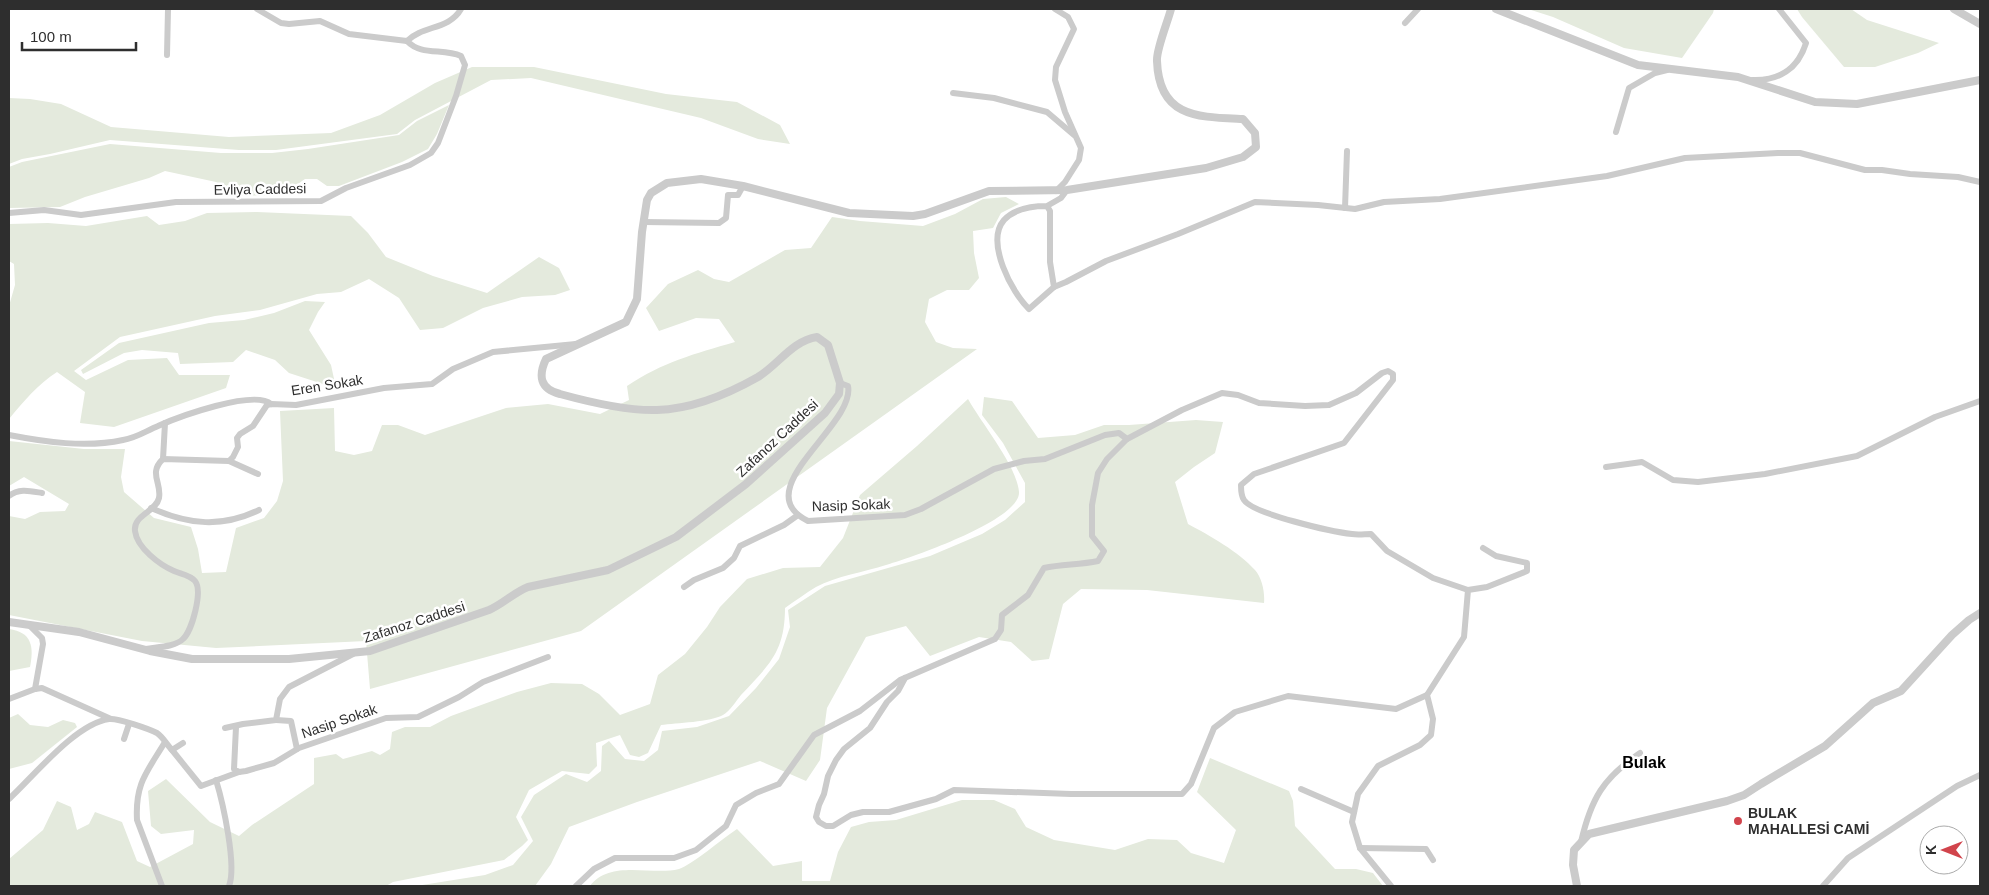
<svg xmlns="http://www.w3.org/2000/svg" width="1989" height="895" font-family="Helvetica,sans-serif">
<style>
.green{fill:#e4eadd}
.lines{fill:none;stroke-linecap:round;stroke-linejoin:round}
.minor{stroke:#cbcbcb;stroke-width:6}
.tertiary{stroke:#cbcbcb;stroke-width:8}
.poi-dot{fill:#d1444c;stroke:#fff;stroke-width:2}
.labels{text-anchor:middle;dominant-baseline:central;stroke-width:5;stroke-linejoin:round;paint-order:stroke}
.street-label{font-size:14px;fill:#2e2e2e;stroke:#fff}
.poi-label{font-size:14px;font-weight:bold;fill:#2e2e2e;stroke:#fff;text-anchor:start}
.quarter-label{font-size:16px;font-weight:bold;fill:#000;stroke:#fff}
</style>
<rect width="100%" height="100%" fill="#fff"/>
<g class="green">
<path d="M1528,9H1714L1713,13L1682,58L1624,48L1553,17Z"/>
<path d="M1797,9H1851L1867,20L1939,43L1918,53L1875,67H1844L1802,17Z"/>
<path d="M472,67H534L666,94L737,102L780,125L790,144L758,139L701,118L531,78L491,80L415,120L397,134L276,150H239L110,140L50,154L22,159L9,164V98L30,99L61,104L111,127L229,137L331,133L380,115L435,83Z"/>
<path d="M449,105L437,134L428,149L402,162L339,186H327L317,179H305L282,195L227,196L224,188L216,182L165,171L149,178L85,197L60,207L9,208V167L22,162L110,144L221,153H272L308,149L399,135L417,121Z"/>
<path d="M1006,197L1019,204L1001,213L993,228L973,231L974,253L979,278L969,290H947L929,299L925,322L936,342L953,348L977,349L581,631L370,689L366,641L216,648L142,641L9,615V516L25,519L40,512L65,511L69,504L24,477L9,486V441L84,449H125L121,477L124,492L154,518L191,527L198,549L202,573L226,572L236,528L264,518L277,501L283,481L280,411L334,408L335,451L354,455L372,451L382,425H398L425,435L506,408L548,404L600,414L629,400L627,386C663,362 694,354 735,342L719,319L696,318L659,331L646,308L668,284L698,270L714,279L729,282L785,250L811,248L832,217L860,221L923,226L955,214L983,199Z"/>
<path d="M257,212L351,216L368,233L386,257L433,276L487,293L539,257L559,268L570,290L555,295L522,297L483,308L443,328L420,330L399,298L369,279L341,292L317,294L260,310L215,316L120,337L74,371L86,380L128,360L167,358L179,375H230L226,388L114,427L80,423L85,392L57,372C38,384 24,401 9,419V306L15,285L14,264L9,261V224L48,223L86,226L147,216L159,225L185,221L207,213Z"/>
<path d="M305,301L325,302L318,312L309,330L331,365L336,388L330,391L326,385L289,373L275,360L246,350L233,362L180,364L178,353L142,350L124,353L83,374L81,370L119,343L209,323L244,320L274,313Z"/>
<path d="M984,397L1012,401L1038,438L1075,435L1104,425H1129L1196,420L1223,422L1215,453L1194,467L1175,482L1188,524C1209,535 1239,552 1255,570C1262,578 1265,592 1264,603L1147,590L1081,589L1063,604L1049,659L1032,661L1011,642L979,637L930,656L906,626L866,637L827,708L820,760L806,781L760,761L637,802L569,827L551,864L535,886H416L485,875L513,865L533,841L521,817L534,795L566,774L587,782L601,771L602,746L609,741L625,759L644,761L658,750L662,731L697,727L729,716L756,688L779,659L790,627L788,610L825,586L930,556L982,534L1005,520L1025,502V483L1003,443L982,415Z"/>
<path d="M968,399C982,424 1017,466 1019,492C1021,520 910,558 886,565C865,572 836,576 816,587C806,593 795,601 785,608C785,652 769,665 741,695C736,701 730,711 723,715C711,722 676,723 661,725L648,753L639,757L630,755L620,735L596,743L597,766L589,774L562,771L529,790L516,817L528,840L522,846L504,860L393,882L386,886H9V859L43,830L57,801L71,807L77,830L89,824L95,812L122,822L137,861L150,867L193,844L194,830L161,834L151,826L148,791L166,779L210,822L239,836L252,825L314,784V758L336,754L343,759L372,751L380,755L390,749L392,732L405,727H430L451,716L517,692L551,683L582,684L599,694L620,715L650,704L658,675L685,654L707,627L720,607L747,579L783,568L820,567L843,538L860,495L917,446Z"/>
<path d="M9,629C32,632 34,647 30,667L9,671Z"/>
<path d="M18,714L30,725L48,727L63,720L75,723L77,727L32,763L9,769V718Z"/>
<path d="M1210,758L1289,791L1293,801L1295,826L1335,869H1356L1373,873L1383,886H590C610,859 652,876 679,869C692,865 723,838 737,829L773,866L802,861V881H830L838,852L851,827L869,822L896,820L962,800H994L1015,809L1026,827L1054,840L1115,850L1148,839L1177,840L1191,853L1224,863L1236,830L1197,792Z"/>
</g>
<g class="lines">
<g class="minor">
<path d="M257,9L281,23L289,24L320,21L349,34L407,41"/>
<path d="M1055,9L1068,17L1074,29L1056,67L1055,80L1065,112L1081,148L1079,160L1065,182L1056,191"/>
<path d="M1405,23L1418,9"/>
<path d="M407,41C423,25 449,30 461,9"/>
<path d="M167,55L168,9"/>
<path d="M1752,80C1779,81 1798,69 1806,43L1779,9"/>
<path d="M953,93L994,98L1047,112L1074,135"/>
<path d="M1616,132L1629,88L1655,73L1667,70"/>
<path d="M1047,206C1032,206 1015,208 1004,220C985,242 1012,293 1029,309L1054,287L1050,262V211L1047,206L1061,198L1067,190"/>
<path d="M1345,208L1347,151"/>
<path d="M9,213L44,210L81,215L176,202L321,201L346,188L410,165L431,153L438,143L456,96L465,65L461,56C443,48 421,56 407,41"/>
<path d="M644,222L719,223L726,218L728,195H738L743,186"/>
<path d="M1054,287L1066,282L1106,261L1178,234L1255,202L1318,205L1355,209L1384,202L1440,199L1607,176L1685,158L1778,153H1800L1865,170H1882L1910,174L1958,177L1980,182"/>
<path d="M840,383L848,386C856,425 745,490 808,521L905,515L921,509L994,469L1024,461L1045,459L1105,435L1119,433L1127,439L1182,410L1222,393L1238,395L1259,403L1305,406L1329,405L1356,393L1382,373L1388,371L1393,374V380L1344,443L1254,474L1241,485C1241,490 1241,496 1244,500C1253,514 1333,532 1352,534C1358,535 1365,534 1371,534L1387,551L1433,578L1468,590"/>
<path d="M9,435C45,442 86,448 123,440C136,438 146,431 158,426C178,417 254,389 271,404"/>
<path d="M163,459L165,423"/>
<path d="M229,461L258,474"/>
<path d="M1606,467L1642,462L1673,480L1698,482L1765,474L1857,456L1935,417L1980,401"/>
<path d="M9,496C19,488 30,491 42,493"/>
<path d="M151,508C189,525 222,528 259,510"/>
<path d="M684,587L694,580L723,568L734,558L740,546L784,525L798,515"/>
<path d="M29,625L42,638L43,644L35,689"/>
<path d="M146,649C157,647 175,647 183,639C192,631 203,591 195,581C190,575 181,574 174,571C160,565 137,548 135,531C133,515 156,512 159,498C162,483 148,473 163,459L229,461L233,457L238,447L237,438L240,434L253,426L267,405L271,404L296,405L384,388L432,384L453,369L493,352L576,344"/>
<path d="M905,678L898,691L887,702L870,728L844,749L836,760L828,776L824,794L819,805L816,817L819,822L826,826H833L851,815L863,812H889L936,799L954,790L1071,794H1182L1191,784L1214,728L1235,712L1288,696L1396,709L1427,695"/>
<path d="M9,699L35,689L42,688L111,719"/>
<path d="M276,720L291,721L297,749"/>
<path d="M236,727L234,769L239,772L246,771L274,763L299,748L386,718L418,717L459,697L483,682L548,657"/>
<path d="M225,728L243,724L276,720L280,699L289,687L353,654"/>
<path d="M124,739L129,724"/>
<path d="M172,750L201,786L239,772"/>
<path d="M216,780C223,803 237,866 229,886"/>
<path d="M1301,789L1354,812"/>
<path d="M9,799C34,776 75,724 109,719C118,718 149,729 157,733C163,737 167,745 172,750L183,743"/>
<path d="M1581,842C1591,799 1603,778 1640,753"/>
<path d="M1360,848L1426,849L1433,860"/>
<path d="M162,886L137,820C135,783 147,772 165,742"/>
<path d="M576,886L594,869L615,858H674L696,850L726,826L736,805L756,793L779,784L814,735L860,711L900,680L995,639L1001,630L1002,615L1028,595L1044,568C1062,564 1079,565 1098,561L1104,551L1092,536V505L1098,473L1107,459L1127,439"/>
<path d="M1391,886L1360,848L1352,822L1358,794L1378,766L1420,745L1431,735L1433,719L1427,695L1464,637L1468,590L1487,587L1527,571V563L1496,556L1483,548"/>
<path d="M1823,886L1848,858L1957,786L1980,775"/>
</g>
<g class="tertiary">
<path d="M1496,9L1638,65L1738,77L1815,102L1857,104L1980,80"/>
<path d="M1954,9L1980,24"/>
<path d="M9,622L79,632L150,651L192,659H289L370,651L489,610C503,604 513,593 528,587L608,570L676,537L746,484L825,413L839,394L840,383L828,345L817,337C792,341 779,364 758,377C728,394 692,409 657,410C627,411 589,402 560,394C540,389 538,376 546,359L626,322L637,299L642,232L647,200L651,193L667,183L701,179L743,186L849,213L913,216L925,214L989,191L1067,190L1206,168L1243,157L1256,147L1255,133L1243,119C1198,117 1159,118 1157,61C1156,50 1168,21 1171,9"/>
<path d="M1577,886L1573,865L1574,850L1589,834L1727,801L1744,795L1761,784L1825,746L1873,703L1901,691L1952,635L1969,620L1980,613"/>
</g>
</g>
<circle class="poi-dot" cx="1738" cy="821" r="5"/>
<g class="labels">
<g class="street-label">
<text transform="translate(260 189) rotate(-1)">Evliya Caddesi</text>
<text transform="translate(327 385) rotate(-9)">Eren Sokak</text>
<text transform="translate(777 438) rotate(-43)">Zafanoz Caddesi</text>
<text transform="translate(851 505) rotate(-2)">Nasip Sokak</text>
<text transform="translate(414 622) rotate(-18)">Zafanoz Caddesi</text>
<text transform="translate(339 721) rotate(-19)">Nasip Sokak</text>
</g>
<g class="poi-label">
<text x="1748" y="813">BULAK<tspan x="1748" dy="16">MAHALLESİ CAMİ</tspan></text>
</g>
<g class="quarter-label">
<text x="1644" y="762">Bulak</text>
</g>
</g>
<rect width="1989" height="895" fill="none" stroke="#2e2e2e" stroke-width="20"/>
<g transform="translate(1944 850) rotate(270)"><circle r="24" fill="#ffffff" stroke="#ababab"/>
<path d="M0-4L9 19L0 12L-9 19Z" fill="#d1444c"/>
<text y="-8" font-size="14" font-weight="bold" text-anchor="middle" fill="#2e2e2e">K</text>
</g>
<path d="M22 42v8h114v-8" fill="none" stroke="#2e2e2e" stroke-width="2.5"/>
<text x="30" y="42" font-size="15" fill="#2e2e2e" stroke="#ffffff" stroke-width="4" paint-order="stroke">100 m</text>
</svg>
